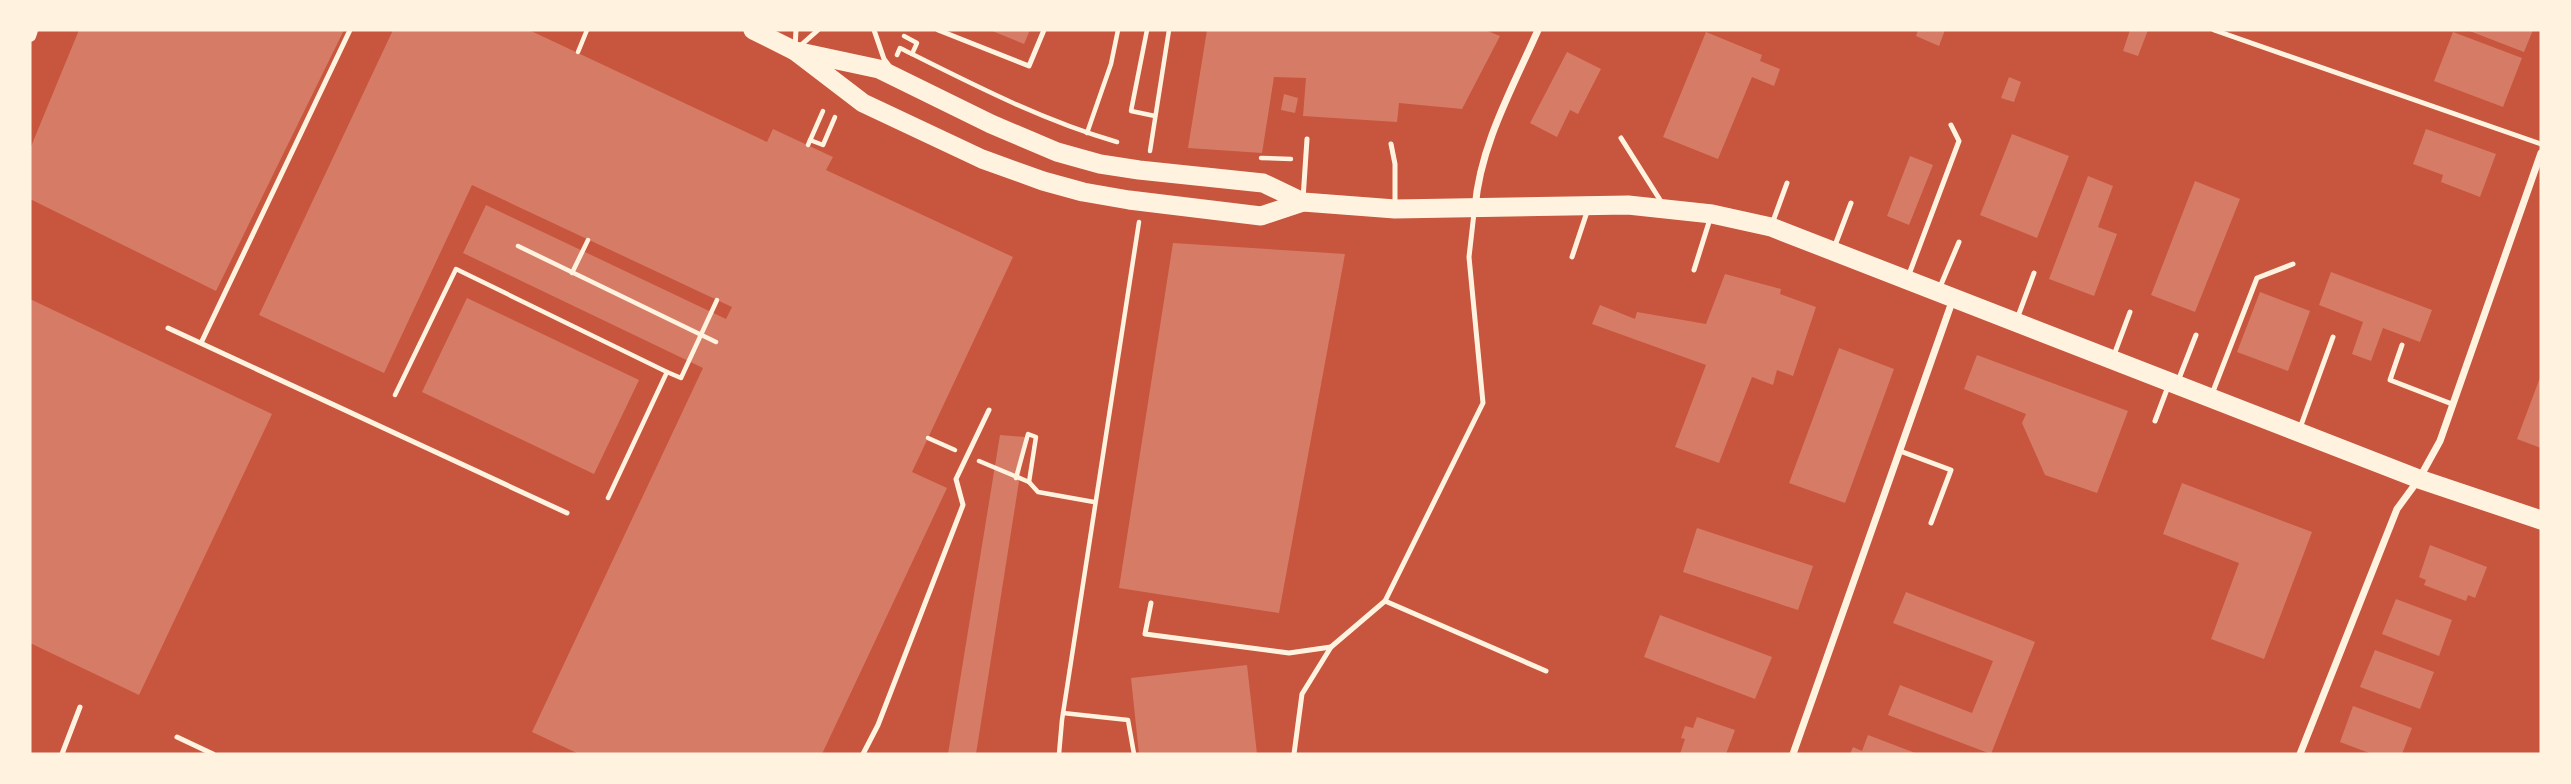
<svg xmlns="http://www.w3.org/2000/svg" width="2571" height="784" font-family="Helvetica,sans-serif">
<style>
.building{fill:#d67c66}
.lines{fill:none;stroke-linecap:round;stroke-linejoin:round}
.path{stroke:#fff3e0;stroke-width:4.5}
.service{stroke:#fff3e0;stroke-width:5}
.minor{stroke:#fff3e0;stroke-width:7}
.tertiary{stroke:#fff3e0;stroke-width:12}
.trunk{stroke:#fff3e0;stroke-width:19}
</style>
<rect width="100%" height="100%" fill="#c8553d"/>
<g class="building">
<path d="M79,30H344L216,291L30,199V149Z"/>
<path d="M393,30H529L767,142L773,129L833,157L826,170L1013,257L912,472L947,488L822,754H579L532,732L703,368L463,253L486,205L726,319L732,307L472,185L384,373L259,315Z"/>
<path d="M990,30H1030L1024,44Z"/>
<path d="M1207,30H1485L1500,36L1462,109L1399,103L1397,122L1303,116L1306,78L1274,77L1262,153L1188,148Z"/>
<path d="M1918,30H1945L1939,46L1916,36Z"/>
<path d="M2130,30H2148L2138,56L2123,51Z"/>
<path d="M2467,30H2533L2524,52Z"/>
<path d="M1706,32L1762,55L1760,61L1780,69L1774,86L1752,77L1718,159L1663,137Z"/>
<path d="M2453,32L2522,58L2503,107L2434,81Z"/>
<path d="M1567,52L1601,69L1578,114L1570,110L1557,137L1530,123Z"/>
<path d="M2009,77L2021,82L2014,102L2001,98Z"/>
<path d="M1284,94L1298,98L1295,113L1281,110Z"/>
<path d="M2426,129L2496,154L2480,197L2441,182L2443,175L2413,164Z"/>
<path d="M2012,134L2069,156L2037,238L1980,215Z"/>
<path d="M1910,156L1933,165L1909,225L1887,216Z"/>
<path d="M2088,176L2113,186L2098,227L2117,234L2094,296L2049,279Z"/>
<path d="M2195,181L2240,199L2195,312L2151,295Z"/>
<path d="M1173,243L1345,254L1279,613L1119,588Z"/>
<path d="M2331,272L2432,310L2420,342L2383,328L2371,361L2352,354L2363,322L2319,305Z"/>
<path d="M1725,274L1781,289L1780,294L1816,307L1793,376L1777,370L1773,385L1752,377L1719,463L1675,447L1706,365L1592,324L1600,305L1635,319L1637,312L1706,324Z"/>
<path d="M2260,292L2310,311L2288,371L2237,352Z"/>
<path d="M467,298L639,380L594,474L422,392Z"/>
<path d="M30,299L272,414L139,695L30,643Z"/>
<path d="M1839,348L1894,369L1845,503L1789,483Z"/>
<path d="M1977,355L2128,411L2097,493L2045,475L2022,423L2026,414L1964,389Z"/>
<path d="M2541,375V448L2517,439Z"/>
<path d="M1000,435L1026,437L976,754H948Z"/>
<path d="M2182,483L2312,532L2264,659L2211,639L2239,563L2163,534Z"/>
<path d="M1697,528L1813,566L1798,610L1683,572Z"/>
<path d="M2430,545L2487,567L2475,598L2468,595L2466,601L2424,585L2426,580L2419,577Z"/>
<path d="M1906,592L2035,642L1991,754L1888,715L1900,685L1972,713L1993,661L1893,623Z"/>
<path d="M2396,599L2452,620L2439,656L2382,634Z"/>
<path d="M1660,615L1772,657L1755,699L1644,657Z"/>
<path d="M2375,650L2434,672L2420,709L2360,687Z"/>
<path d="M1247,665L1257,754H1139L1131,678Z"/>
<path d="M2353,706L2412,728L2402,754H2372L2340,742Z"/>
<path d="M1697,717L1735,730L1726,754H1680L1685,739L1681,738L1685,726L1693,728Z"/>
<path d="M1868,735L1918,754H1850L1853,747L1862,751Z"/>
</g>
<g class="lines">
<g class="path">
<path d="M1147,30L1131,111L1155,116"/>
<path d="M904,36L917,43L912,54"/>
<path d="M578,52L587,30"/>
<path d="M897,55L900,48C970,83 1041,120 1117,142"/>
<path d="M1087,133L1111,64L1118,30"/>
<path d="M810,140L823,145L835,117"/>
<path d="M808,145L823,111"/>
<path d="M1150,151L1169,30"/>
<path d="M1261,158L1291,159"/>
<path d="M518,246L716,342"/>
<path d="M572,273L588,240"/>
<path d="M667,372L681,378L717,300"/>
<path d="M395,395L456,269L667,372L608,498"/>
<path d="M928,438L955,450"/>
<path d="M979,461L1029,482"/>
<path d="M1016,478L1028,434L1036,437L1029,482"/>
<path d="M1029,482L1038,492L1094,502"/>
<path d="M1063,713L1128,720L1134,754"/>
<path d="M1059,754L1062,720L1139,222"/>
</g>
<g class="service">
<path d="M874,30L884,59L890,67"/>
<path d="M938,30L1029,66L1044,30"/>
<path d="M2214,30L2541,144"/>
<path d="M800,46L818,30"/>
<path d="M795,48L796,30"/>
<path d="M1621,138L1662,203"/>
<path d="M1391,144L1395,164V206"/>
<path d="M1303,199L1307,139"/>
<path d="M1772,224L1787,183"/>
<path d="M1834,248L1851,203"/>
<path d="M1572,257L1588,209"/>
<path d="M1694,270L1710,219"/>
<path d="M1908,277L1959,141L1951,125"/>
<path d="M1940,287L1959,242"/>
<path d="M2017,319L2034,273"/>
<path d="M168,328L567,513"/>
<path d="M202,341L350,30"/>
<path d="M2402,345L2390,380L2452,404"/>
<path d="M2114,355L2130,312"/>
<path d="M2178,381L2196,335"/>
<path d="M2212,394L2257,278L2293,264"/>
<path d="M2155,421L2169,384"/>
<path d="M2300,428L2333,337"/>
<path d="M1900,451L1951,470L1931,523"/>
<path d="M1385,601L1546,671"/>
<path d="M1151,603L1145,634L1289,653L1331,647"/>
<path d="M177,737L213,754"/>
<path d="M62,754L80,707"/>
<path d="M863,754L878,725L963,505L956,479L989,410"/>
<path d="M1294,754L1302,694L1331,647L1385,601L1483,403L1469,257L1474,213"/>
</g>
<g class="minor">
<path d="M1475,208C1480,145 1513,87 1538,30"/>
<path d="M1793,754L1953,299"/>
<path d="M2300,754L2397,509L2419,479L2440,441L2541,153"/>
</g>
<path class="tertiary" d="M30,36L32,30"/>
<g class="trunk">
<path d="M753,30L795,51L863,103L982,159L1043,181L1083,192L1129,200L1261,216L1303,202"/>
<path d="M795,51L879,69L991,124L1057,152L1100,164L1139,170L1263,183L1303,202L1395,209L1628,205L1712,214L1771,227L2419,479L2541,520"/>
</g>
</g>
<rect width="2571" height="784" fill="none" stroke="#fff3e0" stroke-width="63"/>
</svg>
